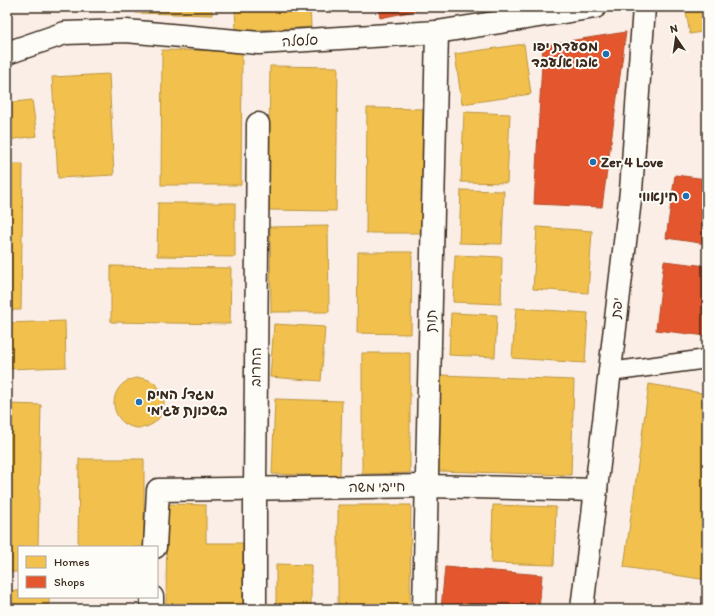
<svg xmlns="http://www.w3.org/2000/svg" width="714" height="616" font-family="Itim,'Playpen Sans Hebrew',sans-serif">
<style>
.homes{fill:#f2c14e;stroke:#bb9440}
.shops{fill:#e4572e;stroke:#b14a29}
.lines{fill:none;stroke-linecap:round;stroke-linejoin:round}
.service-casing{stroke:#3b2a1e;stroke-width:21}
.minor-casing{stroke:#3b2a1e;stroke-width:25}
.tertiary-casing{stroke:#3b2a1e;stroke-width:25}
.service{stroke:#fdfcf7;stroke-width:18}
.minor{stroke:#fdfcf7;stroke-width:22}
.tertiary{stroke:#fdfcf7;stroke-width:22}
.poi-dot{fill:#1f6fb2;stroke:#fdfcf7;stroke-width:1.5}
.labels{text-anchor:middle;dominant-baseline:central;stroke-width:4;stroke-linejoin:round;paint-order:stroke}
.street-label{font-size:14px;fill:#3b2a1e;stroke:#fdfcf7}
.poi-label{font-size:14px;font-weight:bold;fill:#3b2a1e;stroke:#fdfcf7;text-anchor:end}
</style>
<rect width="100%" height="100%" fill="#faeee6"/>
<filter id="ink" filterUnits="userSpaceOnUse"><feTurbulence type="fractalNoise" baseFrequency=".025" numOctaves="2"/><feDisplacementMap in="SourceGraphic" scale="8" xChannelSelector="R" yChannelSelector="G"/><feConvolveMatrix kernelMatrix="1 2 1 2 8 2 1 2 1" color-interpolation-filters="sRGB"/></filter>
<g filter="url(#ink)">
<g class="homes">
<path d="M136,7H212V15L136,13Z"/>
<path d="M235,7H310L311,27L236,31Z"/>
<path d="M685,7H707V31L690,34Z"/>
<path d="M524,44L531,94L462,104L455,54Z"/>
<path d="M162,50L242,51L241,185H161Z"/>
<path d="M270,66L338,67L336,211L268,210Z"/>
<path d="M109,74L114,175L58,178L52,77Z"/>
<path d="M32,100L37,136L7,140V103Z"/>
<path d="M367,108L423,109L422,233H366Z"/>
<path d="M464,112L510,114L507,183L461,182Z"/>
<path d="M7,164H23L21,310H7Z"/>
<path d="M461,190L504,191L502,244L459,243Z"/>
<path d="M158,203H235V257L157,256Z"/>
<path d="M328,226L329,312H271L270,227Z"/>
<path d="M537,227L592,231L588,293L533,289Z"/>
<path d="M358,252H412L411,334L357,333Z"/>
<path d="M455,255L502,257L501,304L453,302Z"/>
<path d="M111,266L231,268L230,324L111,322Z"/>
<path d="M516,308L588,313L585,363L512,358Z"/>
<path d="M451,313L497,315L495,357L449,355Z"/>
<path d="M65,321L66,367L7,369V323Z"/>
<path d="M274,324L325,327L321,381L270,377Z"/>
<path d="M362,353H410V473L362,474Z"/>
<path d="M441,375L574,380L571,475L438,471Z"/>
<circle cx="139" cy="403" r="25"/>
<path d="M649,384L707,394V580L624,567Z"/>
<path d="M275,399L342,401L340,476L272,474Z"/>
<path d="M7,404L41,405L38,547H19V572H7Z"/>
<path d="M79,459H144V547H78Z"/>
<path d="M167,504L206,505V543H243V609H166Z"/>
<path d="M338,505H411L410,609H338Z"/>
<path d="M493,505L556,507L554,565L491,563Z"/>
<path d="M276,564L311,565V609H276Z"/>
<path d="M7,590L19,591V597H49V609H7Z"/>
</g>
<g class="shops">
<path d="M378,7H434L380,18Z"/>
<path d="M626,32L602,207L534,204L543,45Z"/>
<path d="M675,175L707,179V244L666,238Z"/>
<path d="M664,261L707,266V336L656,330Z"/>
<path d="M445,567L542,575L539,609H441Z"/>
</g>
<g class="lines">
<g class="service-casing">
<path id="service" d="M610,372L707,359"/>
</g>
<g class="minor-casing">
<g id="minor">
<path d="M7,53L65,33L126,31L259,43L437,32L595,7"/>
<path d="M155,547L158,490L427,486L596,490"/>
<path d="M152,609V597"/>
<path d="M255,609V489L258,124"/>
<path d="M424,609L437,32"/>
</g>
</g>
<g class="tertiary-casing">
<path id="tertiary" d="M582,609L631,191L644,7"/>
</g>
<use href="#service" class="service"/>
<use href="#minor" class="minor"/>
<use href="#tertiary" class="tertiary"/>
</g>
</g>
<g class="poi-dot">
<circle cx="606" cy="54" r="4"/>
<circle cx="593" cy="162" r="4"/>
<circle cx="686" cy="196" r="4"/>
<circle cx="139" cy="402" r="4"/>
</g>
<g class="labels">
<g class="street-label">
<text transform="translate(300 41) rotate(-3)">סלסלה</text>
<text transform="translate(617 308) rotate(-83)">יפת</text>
<text transform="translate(431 321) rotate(-89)">תות</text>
<text transform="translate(256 367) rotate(-89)">החרוב</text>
<text transform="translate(377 487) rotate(-1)">חייבי משה</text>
</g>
<g class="poi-label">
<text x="598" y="46">מסעדת יפו<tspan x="598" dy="16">אבו אלעבד</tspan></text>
<text x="601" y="162" text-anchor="start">Zer 4 Love</text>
<text x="678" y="196">חינאווי</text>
<text x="147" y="394" text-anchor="start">מגדל המים<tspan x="147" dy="16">בשכונת עג'מי</tspan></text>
</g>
</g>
<rect width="714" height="616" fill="none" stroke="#fdfcf7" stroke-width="24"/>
<rect x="12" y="12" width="690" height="592" fill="none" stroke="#3b2a1e" stroke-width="1.5" filter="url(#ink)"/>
<rect x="18" y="546" width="140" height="52" fill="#fdfcf7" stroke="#afa8a0"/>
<rect x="26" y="556" width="20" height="12" fill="#f2c14e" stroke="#afa8a0"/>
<text x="54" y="566" font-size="12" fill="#3b2a1e">Homes</text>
<rect x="26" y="576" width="20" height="12" fill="#e4572e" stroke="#afa8a0"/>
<text x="54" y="586" font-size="12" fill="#3b2a1e">Shops</text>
<g transform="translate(676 38) rotate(347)" stroke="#fdfcf7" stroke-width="3" paint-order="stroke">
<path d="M0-3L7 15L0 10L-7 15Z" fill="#3b2a1e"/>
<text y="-6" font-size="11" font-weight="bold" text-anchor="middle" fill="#3b2a1e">N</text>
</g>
</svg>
